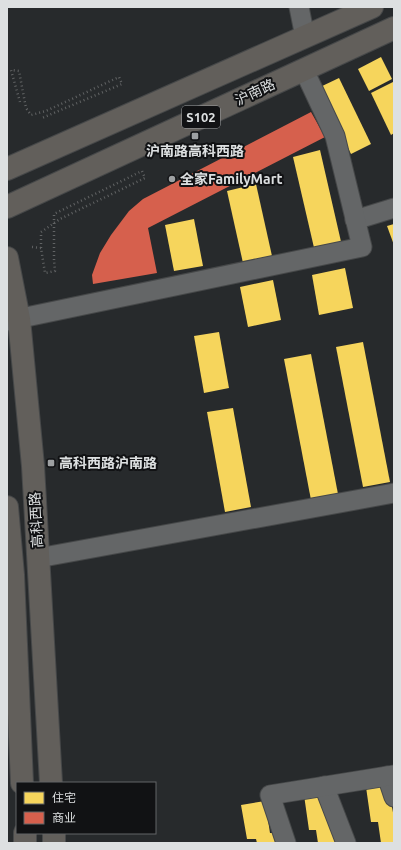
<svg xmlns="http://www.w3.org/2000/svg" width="401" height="850" font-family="Ubuntu,'Noto Sans SC',sans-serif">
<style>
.homes{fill:#f6d55c}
.shops{fill:#d6604d}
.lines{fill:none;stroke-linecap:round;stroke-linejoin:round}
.minor-casing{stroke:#464849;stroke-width:21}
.major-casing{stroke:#464849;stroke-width:24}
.path{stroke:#616364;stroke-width:2.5;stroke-dasharray:1 3;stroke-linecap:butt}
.minor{stroke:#646667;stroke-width:19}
.major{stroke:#625f5b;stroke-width:22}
.path-bridge{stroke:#616364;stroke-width:2.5;stroke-dasharray:1 3;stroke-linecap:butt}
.poi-dot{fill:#9da0a2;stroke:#111214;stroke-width:1.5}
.labels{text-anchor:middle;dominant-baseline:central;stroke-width:4;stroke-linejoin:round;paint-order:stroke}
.shield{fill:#111214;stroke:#a0a2a4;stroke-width:1}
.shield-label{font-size:13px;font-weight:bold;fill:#dde0e1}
.street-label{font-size:14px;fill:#dde0e1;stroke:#111214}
.poi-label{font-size:14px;font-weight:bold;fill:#dde0e1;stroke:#111214;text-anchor:start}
</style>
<rect width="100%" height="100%" fill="#272a2c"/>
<g class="homes">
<path d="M381,57L392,79L369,91L358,69Z"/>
<path d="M339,78L371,144L351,154L318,88Z"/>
<path d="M393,82L394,133L391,135L371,93Z"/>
<path d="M320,150L342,246L315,252L293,157Z"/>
<path d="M256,184L272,256L243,263L227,191Z"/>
<path d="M194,219L203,266L174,271L165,225Z"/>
<path d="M394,224V245L387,226Z"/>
<path d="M345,268L353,308L319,315L312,275Z"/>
<path d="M273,280L281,320L248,327L240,287Z"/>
<path d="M219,332L229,388L204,393L194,336Z"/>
<path d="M363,342L390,482L363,487L336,347Z"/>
<path d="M311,354L338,494L311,500L284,359Z"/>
<path d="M233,408L251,507L225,512L207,412Z"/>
<path d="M388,785L394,818V843H381L378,822H371L366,787Z"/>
<path d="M325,793L340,843H318L316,830H309L304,795Z"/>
<path d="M265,801L270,833H278L280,843H257L256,839H247L241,805Z"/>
</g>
<path class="shops" d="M311,112L325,137L148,228L157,273L93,284L92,275L100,253L111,235L129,211L143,199Z"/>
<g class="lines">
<g class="minor-casing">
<g id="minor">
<path d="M299,7L305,37"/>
<path d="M355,220L394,208"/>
<path d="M7,321L362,247L335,136L304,70"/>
<path d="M38,558L394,493"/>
<path d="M387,776L394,797"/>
<path d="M324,786L346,843"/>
<path d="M286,843L270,795L394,775"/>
</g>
</g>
<g class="major-casing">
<g id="major">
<path d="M7,169L372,7"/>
<path d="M7,207L394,28"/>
<path d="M7,258L19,319L33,466L51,783"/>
<path d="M7,507L13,575L22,783"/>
<path d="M25,833V843"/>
<path d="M54,833V843"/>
</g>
</g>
<g class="path">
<path d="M20,102L11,70L19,71L26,108L31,115L46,111L119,77L122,84L42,118"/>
<path d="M32,247L41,248L45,273L55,271L54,260"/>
<path d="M41,248V232L60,219"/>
</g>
<use href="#minor" class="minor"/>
<use href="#major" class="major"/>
<path class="path-bridge" d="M54,260V214L142,171L145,178L60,219"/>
</g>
<g class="poi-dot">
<rect x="191" y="132" width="8" height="8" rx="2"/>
<circle cx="172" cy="179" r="4"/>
<rect x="47" y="459" width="8" height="8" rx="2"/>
</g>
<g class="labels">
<rect class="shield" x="182" y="106" width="38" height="22" rx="3"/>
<g class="shield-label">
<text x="201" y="117">S102</text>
</g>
<g class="street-label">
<text transform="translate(255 92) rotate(-25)">沪南路</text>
<text transform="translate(36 520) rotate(-93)">高科西路</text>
</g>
<g class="poi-label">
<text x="195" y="151" text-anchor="middle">沪南路高科西路</text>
<text x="180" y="179">全家FamilyMart</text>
<text x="59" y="463">高科西路沪南路</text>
</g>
</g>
<rect width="401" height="850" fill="none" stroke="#dde0e1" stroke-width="16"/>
<rect x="16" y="782" width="140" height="52" fill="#111214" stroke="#636466"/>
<rect x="24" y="792" width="20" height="12" fill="#f6d55c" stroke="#636466"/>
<text x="52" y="802" font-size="12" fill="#dde0e1">住宅</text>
<rect x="24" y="812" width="20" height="12" fill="#d6604d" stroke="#636466"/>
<text x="52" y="822" font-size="12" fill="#dde0e1">商业</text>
</svg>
